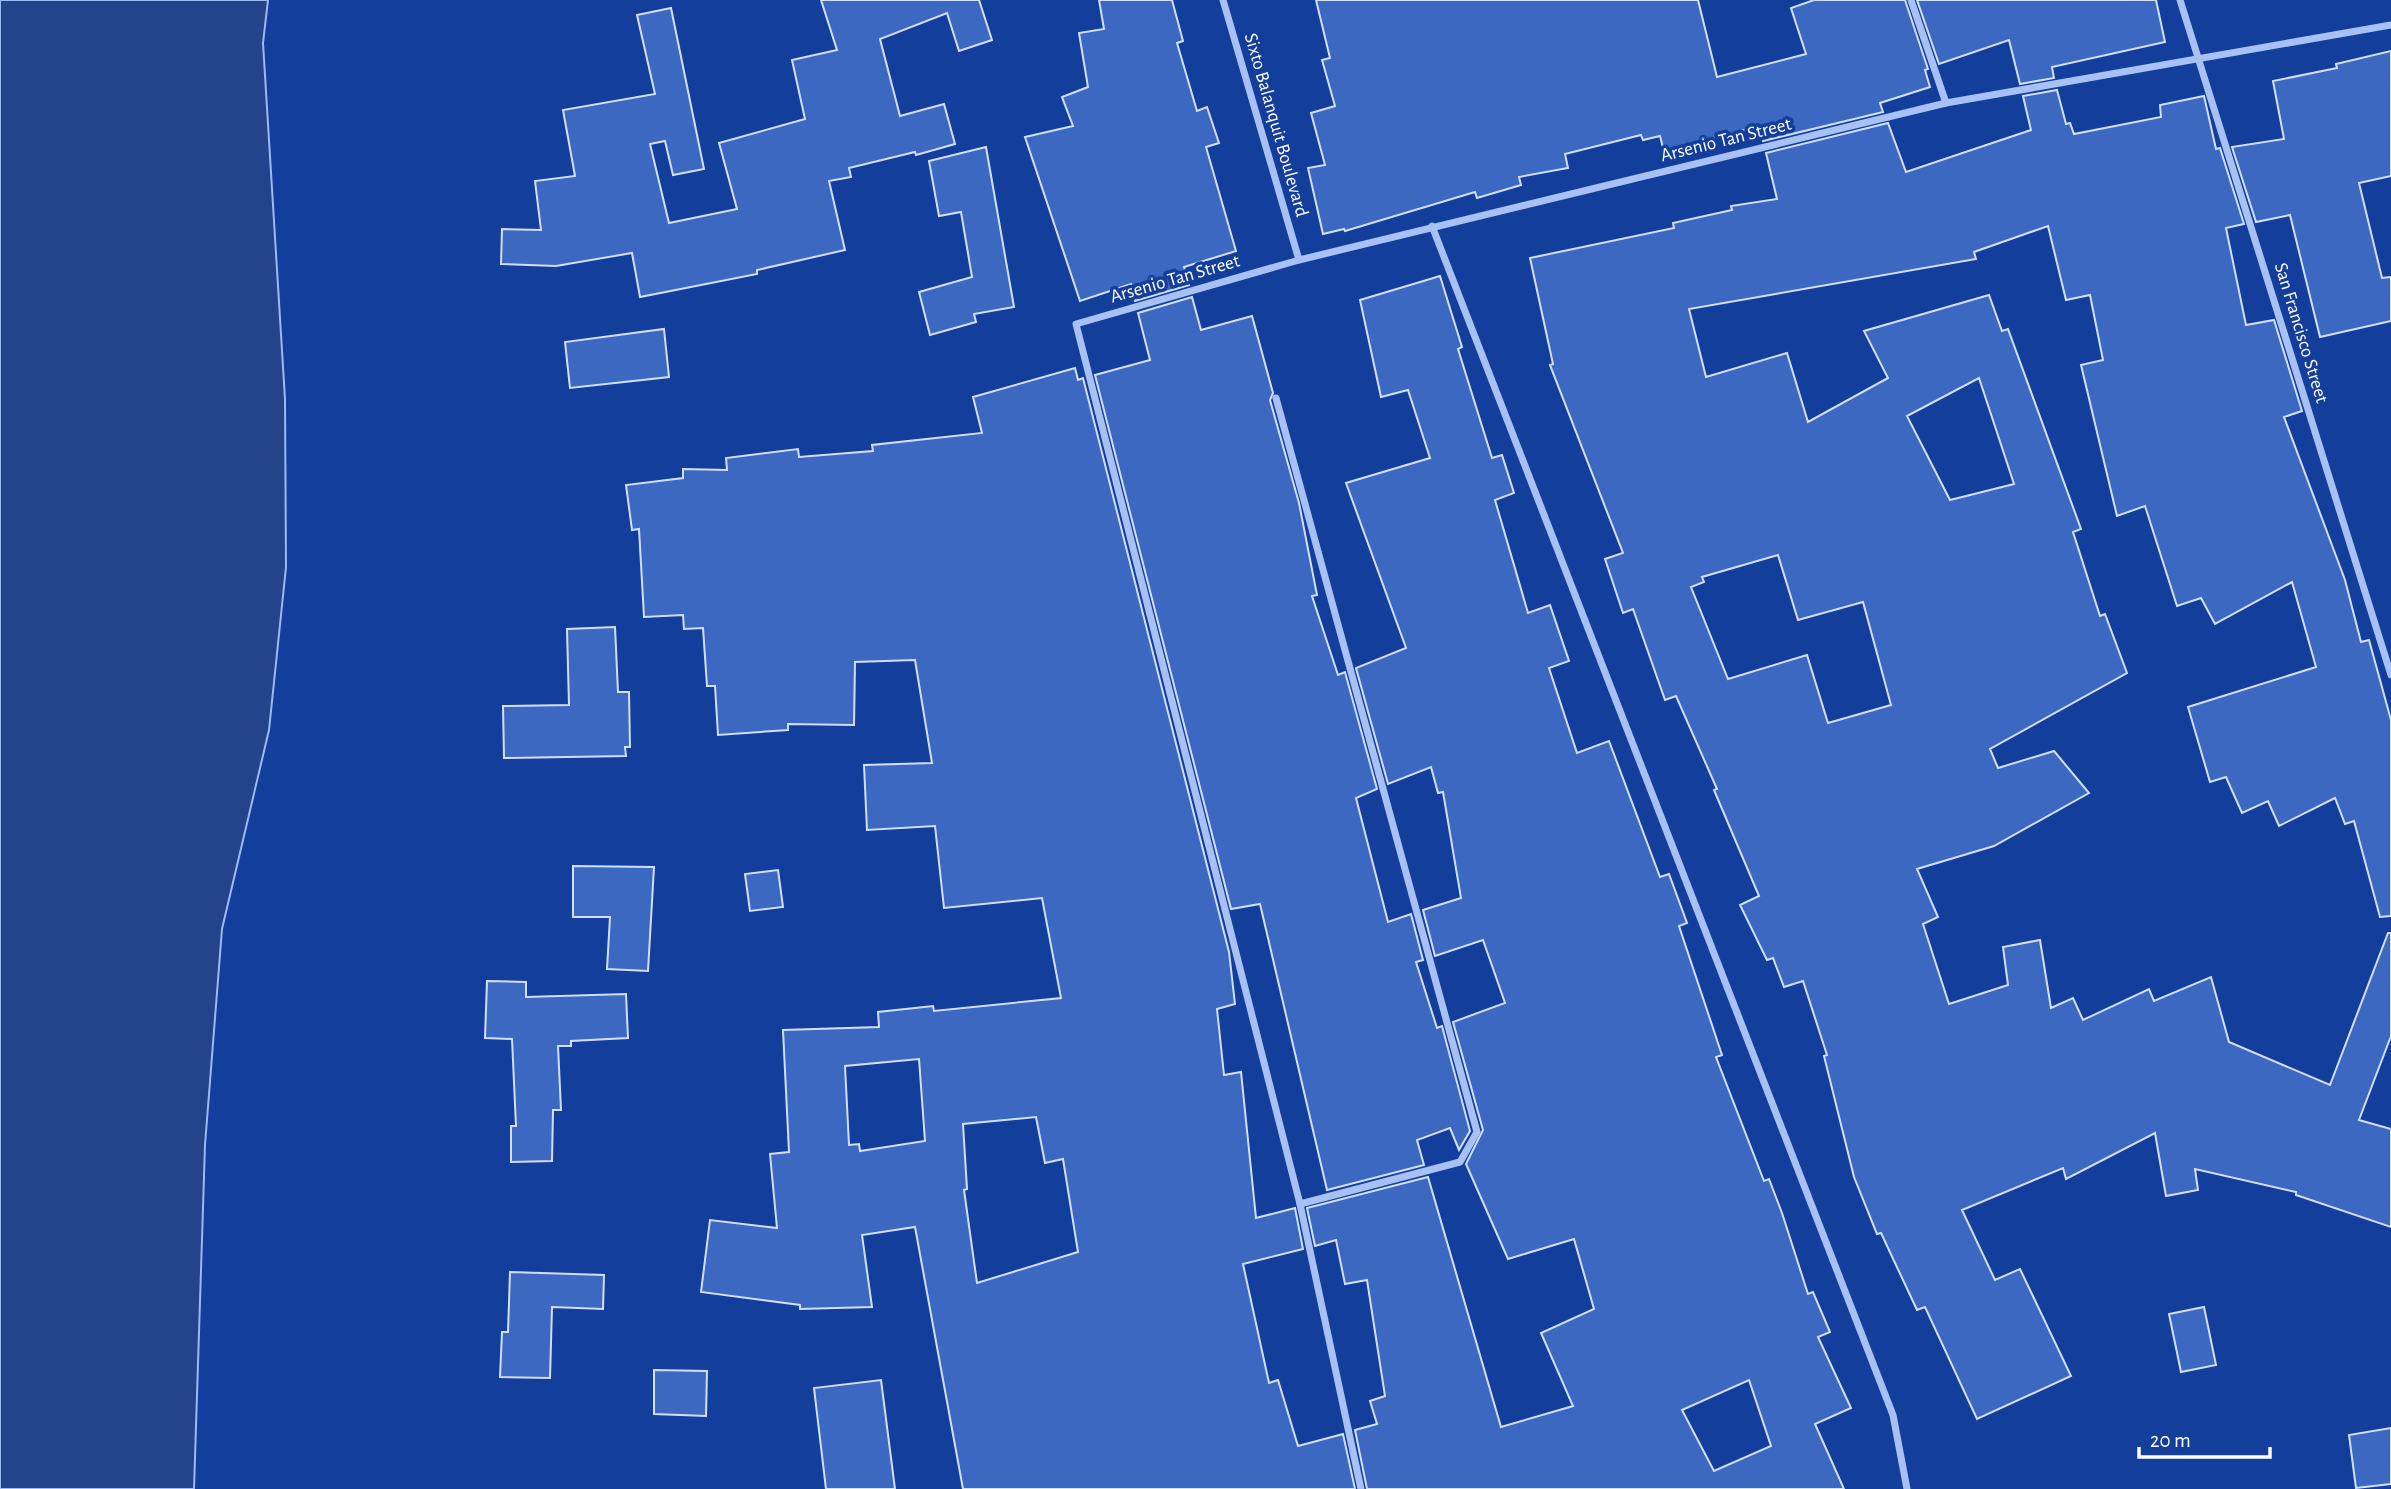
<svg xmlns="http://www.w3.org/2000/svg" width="2391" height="1489" font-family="'Alegreya Sans',sans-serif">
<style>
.water{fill:#23438a;stroke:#99b9f7;stroke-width:2}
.building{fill:#3c68c2;stroke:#d0dffd;stroke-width:2;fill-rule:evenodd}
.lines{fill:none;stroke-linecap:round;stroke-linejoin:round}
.minor{stroke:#a7c1f4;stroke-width:7}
.labels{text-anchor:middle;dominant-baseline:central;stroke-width:7;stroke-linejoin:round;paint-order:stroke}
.street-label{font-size:19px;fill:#fff;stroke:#133e9b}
</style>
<rect width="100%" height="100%" fill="#133e9b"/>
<path class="water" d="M0,0H268L263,43L285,399L286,567L269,730L222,929L205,1145L194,1489H0Z"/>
<g class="building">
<path d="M821,0H979L992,40L959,51L947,13L880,39L900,116L944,104L955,144L916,155L915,152L849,168L851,177L829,181L845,250L757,270V274L640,297L632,253L556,266L501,264L502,229L541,230L535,181L575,176L563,110L655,94L637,15L671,8L704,169L673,175L665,141L650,144L669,223L737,209L719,143L805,119L792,60L837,50Z"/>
<path d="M1099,0H1172L1183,41L1177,43L1197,111L1207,107L1219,143L1206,147L1236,251L1184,267L1189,285L1135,301L1131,284L1080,301L1025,137L1073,126L1062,97L1088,87L1079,33L1104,29Z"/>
<path d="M1316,0H1698L1717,77L1806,54L1791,8L1814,0H1905L1928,69L1925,70L1930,87L1880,103L1883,112L1763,141L1759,126L1664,152L1660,136L1643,140L1641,135L1565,154L1568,168L1519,177L1521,185L1477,198L1475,192L1345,231L1344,229L1323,234L1308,168L1325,165L1311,113L1335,106L1322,60L1330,58Z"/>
<path d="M1917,0H2156L2165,42L2052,67L2054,78L2020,84L2009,40L1939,64Z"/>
<path d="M2391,51V176L2359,183L2382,278L2391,277V321L2320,337L2290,215L2256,222L2232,147L2284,139L2273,81L2337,68L2336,64Z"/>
<path d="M2057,90L2066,124L2070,123L2074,134L2161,117L2160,105L2204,96L2216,149L2220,148L2244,224L2226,228L2246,325L2274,320L2302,411L2284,417L2345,580L2361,642L2369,640L2391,720V916L2380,917L2354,821L2345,824L2335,798L2279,826L2268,801L2242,813L2226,777L2210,782L2188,707L2316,667L2292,582L2215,624L2201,598L2177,606L2145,506L2117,516L2081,365L2103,360L2090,295L2066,300L2048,226L1974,252L1976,259L1689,309L1706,377L1787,353L1808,422L1888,378L1864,331L1989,295L2002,331L2008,329L2081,529L2073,532L2100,616L2105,614L2127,673L1990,749L1998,768L2054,751L2089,793L1994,846L1917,869L1938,917L1923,924L1949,1004L2008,985L2003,947L2040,940L2051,1008L2073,998L2083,1020L2149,989L2154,1001L2211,977L2229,1042L2330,1085L2388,933H2391V1036L2359,1120L2391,1129V1227L2296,1195V1192L2195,1169L2198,1190L2166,1196L2155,1133L2066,1179L2063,1168L1962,1210L1995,1280L2020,1269L2071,1376L1977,1419L1925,1307L1917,1310L1881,1233L1877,1234L1854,1177L1824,1056L1827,1055L1803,981L1784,987L1773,958L1767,960L1740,905L1759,896L1714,790L1717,789L1676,696L1665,700L1633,609L1623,613L1605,559L1623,553L1550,365L1553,364L1530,258L1674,228L1673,223L1732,210L1731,206L1777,199L1766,153L1888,123L1906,172L2031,130L2023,96ZM1979,378L2014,484L1950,500L1907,416ZM1778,555L1798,620L1863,602L1891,705L1828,723L1807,655L1728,679L1691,587L1704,582L1702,577Z"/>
<path d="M986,147L1014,307L974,314L976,322L930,335L919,292L972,277L961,212L939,216L929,161Z"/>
<path d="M1440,276L1462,347L1458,349L1492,458L1502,455L1514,493L1495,500L1528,613L1550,605L1569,661L1549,668L1577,753L1609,741L1660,877L1669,874L1687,923L1679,926L1722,1055L1716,1057L1764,1181L1769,1179L1782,1213L1808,1294L1813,1292L1830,1332L1818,1337L1851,1408L1815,1424L1844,1489H1367L1355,1430L1377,1424L1370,1401L1385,1396L1367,1280L1345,1284L1336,1240L1315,1246L1307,1208L1428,1177L1501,1427L1573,1406L1541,1333L1594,1309L1574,1239L1508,1259L1466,1164L1483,1130L1453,1022L1505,1003L1483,940L1435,956L1423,910L1461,898L1443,792L1438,793L1431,767L1388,784L1356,668L1406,648L1346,483L1430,458L1408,390L1381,397L1360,300ZM1749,1380L1771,1446L1714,1471L1682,1410Z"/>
<path d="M1192,297L1201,330L1252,316L1273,393L1270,400L1299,503L1317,595L1312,596L1338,675L1345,672L1377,789L1356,798L1388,922L1411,914L1423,960L1416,962L1437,1028L1442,1026L1470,1131L1459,1150L1450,1128L1417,1140L1424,1165L1327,1190L1260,904L1231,909L1095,375L1150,360L1138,313Z"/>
<path d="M664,329L669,377L570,388L565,342Z"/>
<path d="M1075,368L1078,380L1083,378L1229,952L1235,1004L1217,1009L1224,1075L1241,1072L1256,1218L1295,1208L1303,1249L1243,1264L1269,1383L1278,1380L1298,1446L1343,1434L1355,1489H963L915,1227L862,1235L872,1307L800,1309V1305L701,1292L710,1220L777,1228L770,1154L789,1152L783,1030L879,1027L878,1012L933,1006L934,1011L1061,998L1042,898L944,908L935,826L867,830L864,765L932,763L915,660L855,662L854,725L788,724V730L718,735L715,686H707L703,628L684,629L683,615L644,617L639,529L632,530L626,485L683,478V469L727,470L726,458L798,449L799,457L873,451L872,445L982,433L973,397ZM919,1059L925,1141L860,1151L859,1144L849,1145L845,1066ZM1036,1117L1045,1163L1063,1159L1078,1252L977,1283L964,1190L967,1189L963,1124Z"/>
<path d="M615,627L618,692H629L630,747H625L626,756L504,758L503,706L569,705L567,629Z"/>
<path d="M573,866L654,867L648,971L607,969L610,917H573Z"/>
<path d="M778,870L783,907L750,911L745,874Z"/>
<path d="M487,981L526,982V997L626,994L628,1038L571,1041V1046H558L561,1110H553L552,1161L511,1162V1126H516L512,1039L485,1038Z"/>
<path d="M510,1272L604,1275L603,1309L552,1307L550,1378L500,1377L502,1332H508Z"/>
<path d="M2204,1307L2216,1365L2181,1372L2169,1314Z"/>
<path d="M654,1370L707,1371L706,1416L654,1414Z"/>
<path d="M881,1380L895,1489H826L814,1388Z"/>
<path d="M2391,1428V1484L2356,1488L2349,1435Z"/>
</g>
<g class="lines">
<g class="minor">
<path d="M1223,0L1299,260"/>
<path d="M1911,0L1946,103"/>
<path d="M2180,0L2391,675"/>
<path d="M1432,226L1893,1415L1907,1489"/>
<path d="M1276,398L1477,1132L1460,1162L1300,1204"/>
<path d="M1361,1489L1300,1204L1076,324L1299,260L1946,103L2391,25"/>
</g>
</g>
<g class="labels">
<g class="street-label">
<text transform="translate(1276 125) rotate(74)">Sixto Balanquit Boulevard</text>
<text transform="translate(1726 140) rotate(-14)">Arsenio Tan Street</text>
<text transform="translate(1175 279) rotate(-16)">Arsenio Tan Street</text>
<text transform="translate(2301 333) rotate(73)">San Francisco Street</text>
</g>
</g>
<path d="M2139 1447v10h131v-10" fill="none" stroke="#ffffff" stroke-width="3.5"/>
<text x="2150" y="1447" font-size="21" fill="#ffffff" stroke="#133e9b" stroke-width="5" paint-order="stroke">20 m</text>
</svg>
